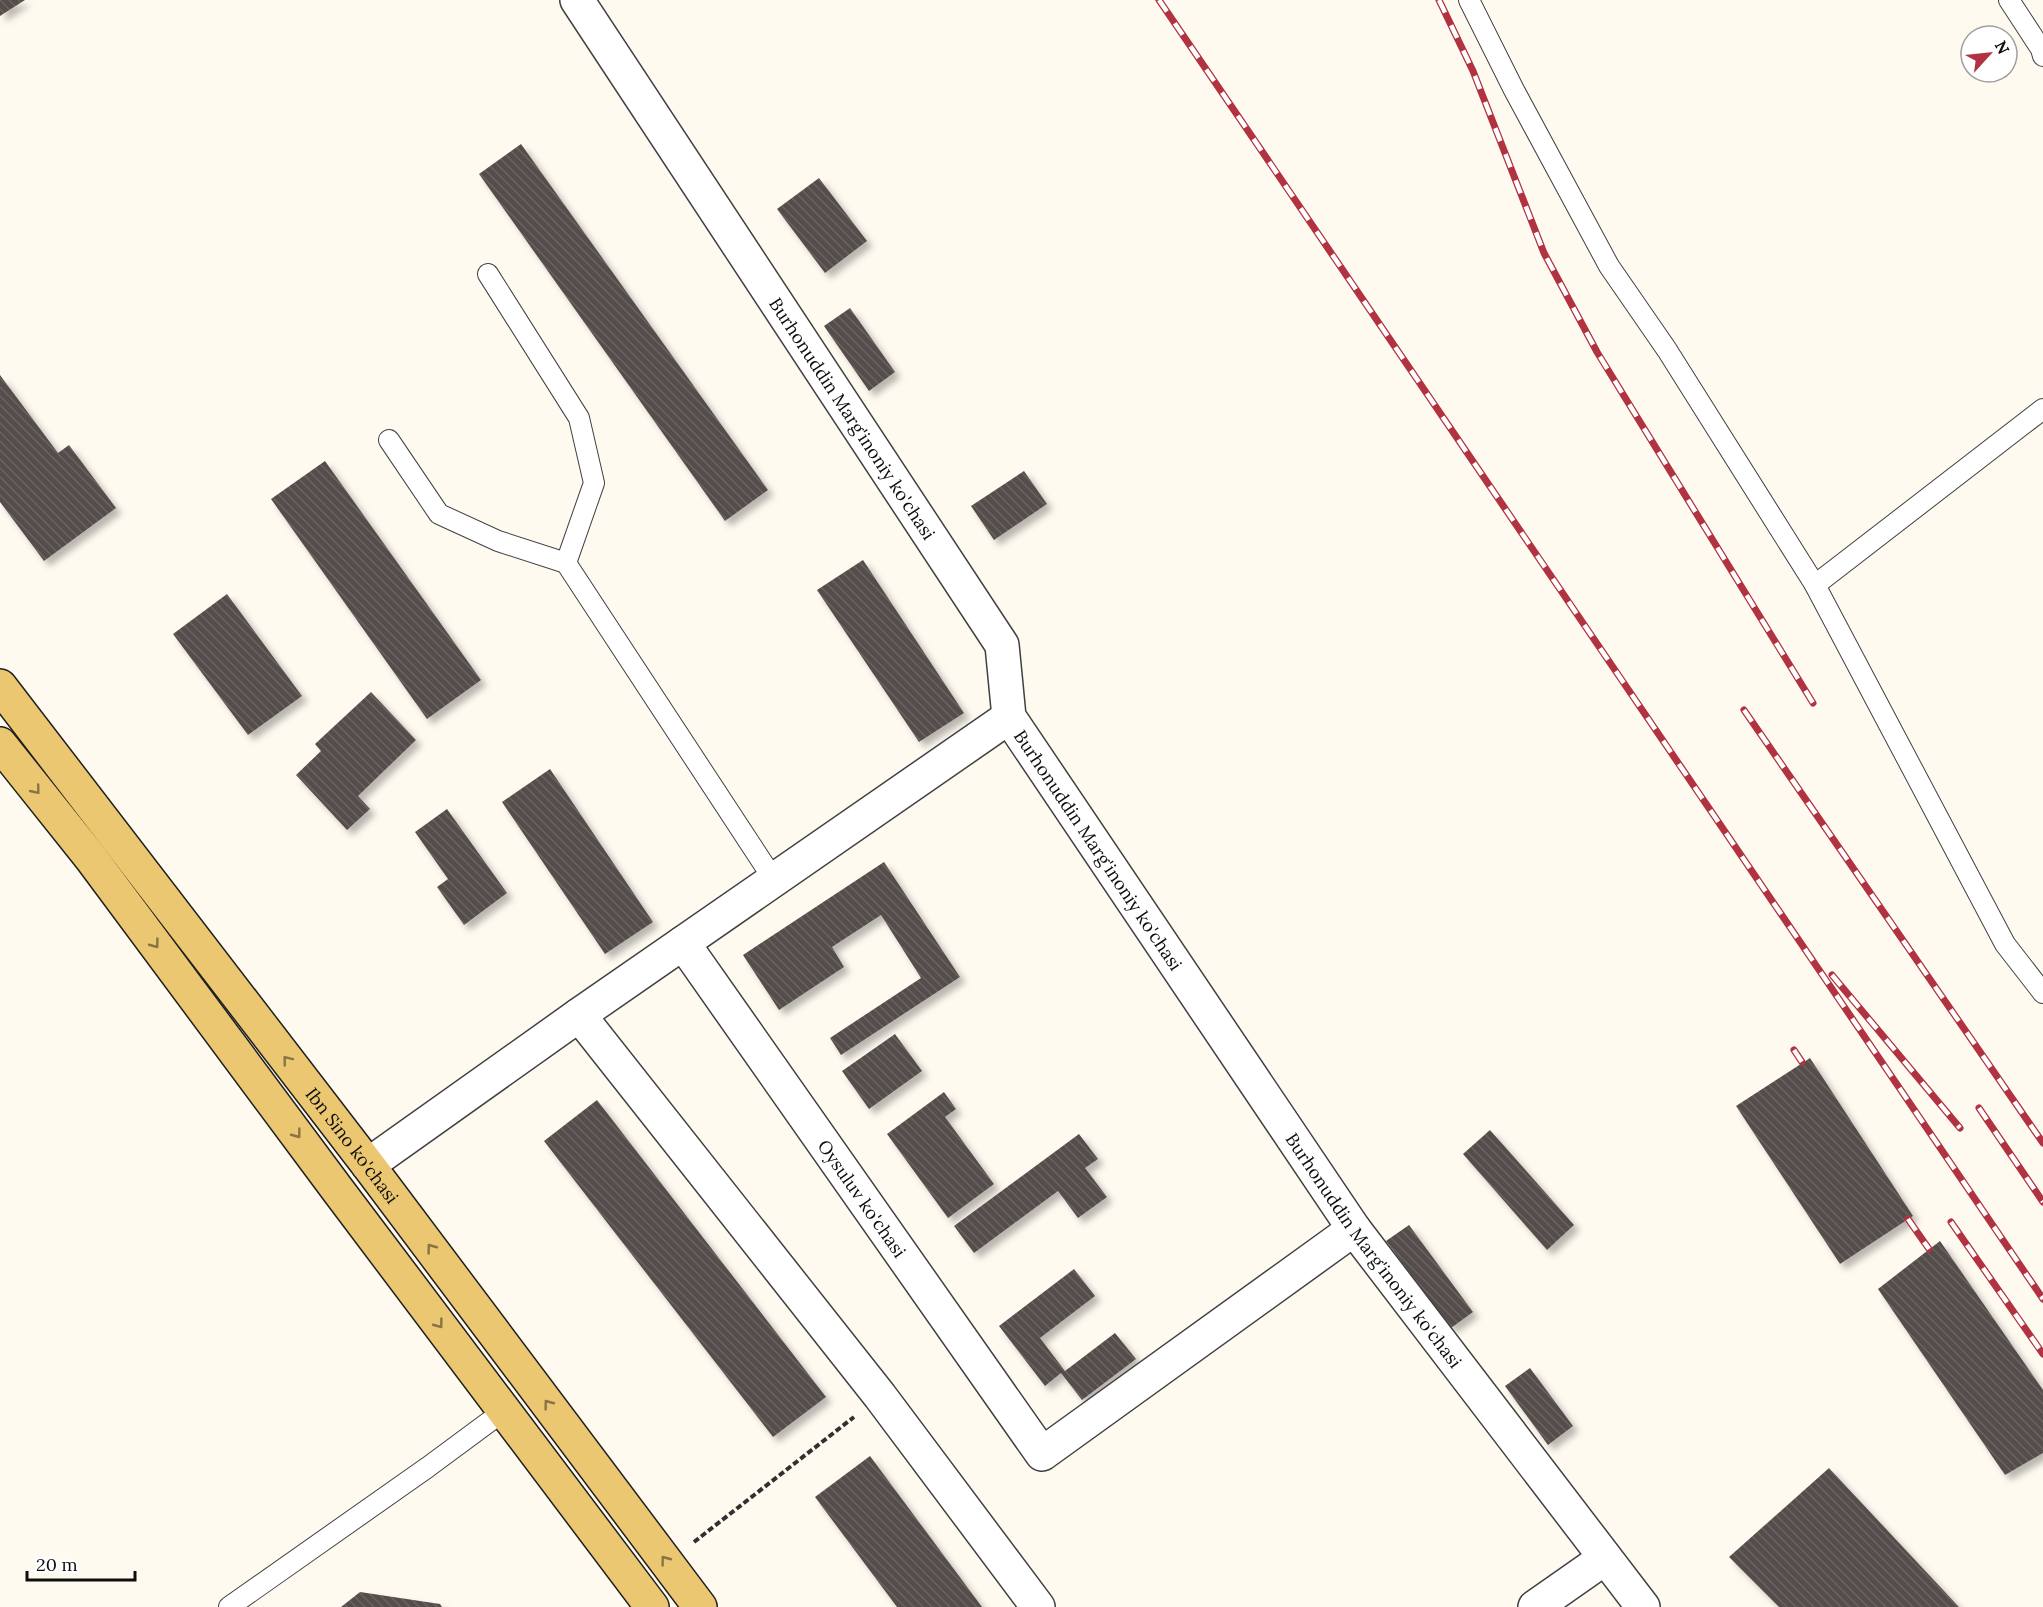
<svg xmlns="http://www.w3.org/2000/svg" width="2043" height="1607" font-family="Lora,serif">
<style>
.building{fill:url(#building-back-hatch);filter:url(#shadow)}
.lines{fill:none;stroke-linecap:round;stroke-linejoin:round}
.lane-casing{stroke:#414141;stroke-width:22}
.street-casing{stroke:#414141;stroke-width:36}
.primary-casing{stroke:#1f1f1f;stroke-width:36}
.path{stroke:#303030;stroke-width:4;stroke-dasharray:6 3;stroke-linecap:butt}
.lane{stroke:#fff;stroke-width:20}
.street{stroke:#fff;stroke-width:33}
.primary{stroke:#ecc771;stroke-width:33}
.rail-casing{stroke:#b13240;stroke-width:7}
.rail{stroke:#fff;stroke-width:4.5;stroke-dasharray:14;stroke-linecap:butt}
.oneway{stroke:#887444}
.labels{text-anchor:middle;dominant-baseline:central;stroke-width:6;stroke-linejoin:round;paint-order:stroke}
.street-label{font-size:18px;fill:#0e0e0e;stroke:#fff}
</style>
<defs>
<pattern id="building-back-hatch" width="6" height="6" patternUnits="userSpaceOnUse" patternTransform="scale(1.5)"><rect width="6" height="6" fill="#554e4b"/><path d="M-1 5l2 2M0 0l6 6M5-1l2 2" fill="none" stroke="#696361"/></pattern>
<filter id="shadow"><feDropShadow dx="5.5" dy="5.5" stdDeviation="3" flood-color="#0004"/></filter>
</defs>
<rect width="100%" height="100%" fill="#fefaf0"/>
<g class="building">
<path d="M0,0H25L0,16Z"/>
<path d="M521,144L768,490L725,521L479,174Z"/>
<path d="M819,178L867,241L825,273L777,209Z"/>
<path d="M850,308L895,372L869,391L824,326Z"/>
<path d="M0,375L58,453L69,445L116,508L44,561L0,502Z"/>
<path d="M325,461L481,680L427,719L271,499Z"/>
<path d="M1024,471L1047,504L994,540L971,506Z"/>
<path d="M863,560L964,713L919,742L817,590Z"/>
<path d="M227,594L302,696L248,735L173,634Z"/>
<path d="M371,692L416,740L358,796L370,809L347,830L296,775L321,751L315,744Z"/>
<path d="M550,769L653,922L605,954L502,802Z"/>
<path d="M447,809L507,893L464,925L437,887L448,879L415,832Z"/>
<path d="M884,862L960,977L841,1055L830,1038L921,978L881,915L832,947L844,967L779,1010L743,955Z"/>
<path d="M895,1034L922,1071L869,1109L842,1071Z"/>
<path d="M1810,1058L1913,1216L1840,1264L1736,1106Z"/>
<path d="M944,1092L956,1109L945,1117L994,1184L948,1218L887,1134Z"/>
<path d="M597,1100L826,1397L773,1437L544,1141Z"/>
<path d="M1490,1130L1574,1225L1547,1250L1463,1154Z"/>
<path d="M1079,1134L1098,1159L1085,1168L1107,1197L1078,1218L1058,1191L974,1253L954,1226Z"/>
<path d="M1409,1225L1473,1312L1451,1328L1386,1241Z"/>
<path d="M1940,1241L2043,1390V1453L2005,1475L1878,1289Z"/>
<path d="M1074,1269L1095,1296L1040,1338L1065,1371L1115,1333L1136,1359L1082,1400L1061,1373L1045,1386L999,1326Z"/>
<path d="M1530,1368L1573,1426L1548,1445L1505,1386Z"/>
<path d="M870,1456L982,1607H897L815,1497Z"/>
<path d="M1829,1468L1959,1607H1779L1729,1557Z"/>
<path d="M360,1592L440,1604L442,1607H341Z"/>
</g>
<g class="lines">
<g class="lane-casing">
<g id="lane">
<path d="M1469,0L1514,90L1609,266L1667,350L1815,585L2005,944L2043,993"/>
<path d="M2009,0L2041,49L2043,56"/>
<path d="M488,274L579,418L594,483L566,563"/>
<path d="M389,440L439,514L498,541L566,563L774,880"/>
<path d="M1815,585L2043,409"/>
<path d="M229,1607L428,1467L505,1410"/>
</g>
</g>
<g class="street-casing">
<g id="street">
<path id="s1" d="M577,0L1002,645L1009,717L1354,1229L1643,1607"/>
<path id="s2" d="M683,943L1042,1454L1354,1229"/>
<path d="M579,1015L880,1396L1038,1607"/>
<path d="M368,1165L579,1015L1009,717"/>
<path d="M1535,1607L1605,1558"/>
</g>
</g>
<g class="primary-casing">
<g id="primary">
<path id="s3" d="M0,686L368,1165L700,1607"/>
<path d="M0,744L91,858L337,1189L652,1607"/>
</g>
</g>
<path class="path" d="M694,1542L854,1417"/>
<use href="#lane" class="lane"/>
<use href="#street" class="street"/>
<use href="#primary" class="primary"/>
<g class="rail-casing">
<g id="rail">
<path d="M1159,0L2043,1299"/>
<path d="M1439,0L1473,71L1544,253L1597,352L1813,703"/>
<path d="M1744,710L2043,1143"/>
<path d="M1832,975L1960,1128"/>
<path d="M1794,1050L1802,1062"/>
<path d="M1979,1108L2043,1202"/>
<path d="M1908,1219L1929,1249"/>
<path d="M1951,1222L2043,1354"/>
</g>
</g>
<use href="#rail" class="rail"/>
</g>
<defs><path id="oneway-chevron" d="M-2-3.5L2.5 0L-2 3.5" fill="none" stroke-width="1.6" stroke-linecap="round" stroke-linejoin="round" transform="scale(1.5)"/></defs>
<g class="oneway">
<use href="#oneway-chevron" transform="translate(36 790) rotate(51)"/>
<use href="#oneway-chevron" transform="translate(155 944) rotate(53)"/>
<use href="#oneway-chevron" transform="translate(287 1060) rotate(-128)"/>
<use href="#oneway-chevron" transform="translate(297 1134) rotate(53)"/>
<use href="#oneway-chevron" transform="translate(431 1248) rotate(-127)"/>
<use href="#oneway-chevron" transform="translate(439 1324) rotate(53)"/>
<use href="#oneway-chevron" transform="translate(548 1404) rotate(-127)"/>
<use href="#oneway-chevron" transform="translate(665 1560) rotate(-127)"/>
</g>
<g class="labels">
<g class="street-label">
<text stroke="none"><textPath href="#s1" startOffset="501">Burhonuddin Marg'inoniy ko'chasi</textPath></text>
<text stroke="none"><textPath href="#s1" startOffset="1005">Burhonuddin Marg'inoniy ko'chasi</textPath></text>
<text stroke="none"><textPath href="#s3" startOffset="579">Ibn Sino ko'chasi</textPath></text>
<text stroke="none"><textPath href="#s2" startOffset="312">Oysuluv ko'chasi</textPath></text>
<text stroke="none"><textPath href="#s1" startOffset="1491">Burhonuddin Marg'inoniy ko'chasi</textPath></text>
</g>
</g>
<g transform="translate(1989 54) rotate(63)"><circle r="28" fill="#ffffff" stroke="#9f9f9f" stroke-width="1.5"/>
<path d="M0-4.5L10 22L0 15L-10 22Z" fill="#b13240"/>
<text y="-9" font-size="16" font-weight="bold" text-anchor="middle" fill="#0e0e0e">N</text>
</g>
<path d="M27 1571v9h108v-9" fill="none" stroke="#0e0e0e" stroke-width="3"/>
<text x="36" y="1571" font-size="18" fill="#0e0e0e" stroke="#ffffff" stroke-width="4.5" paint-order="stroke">20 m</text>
</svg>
